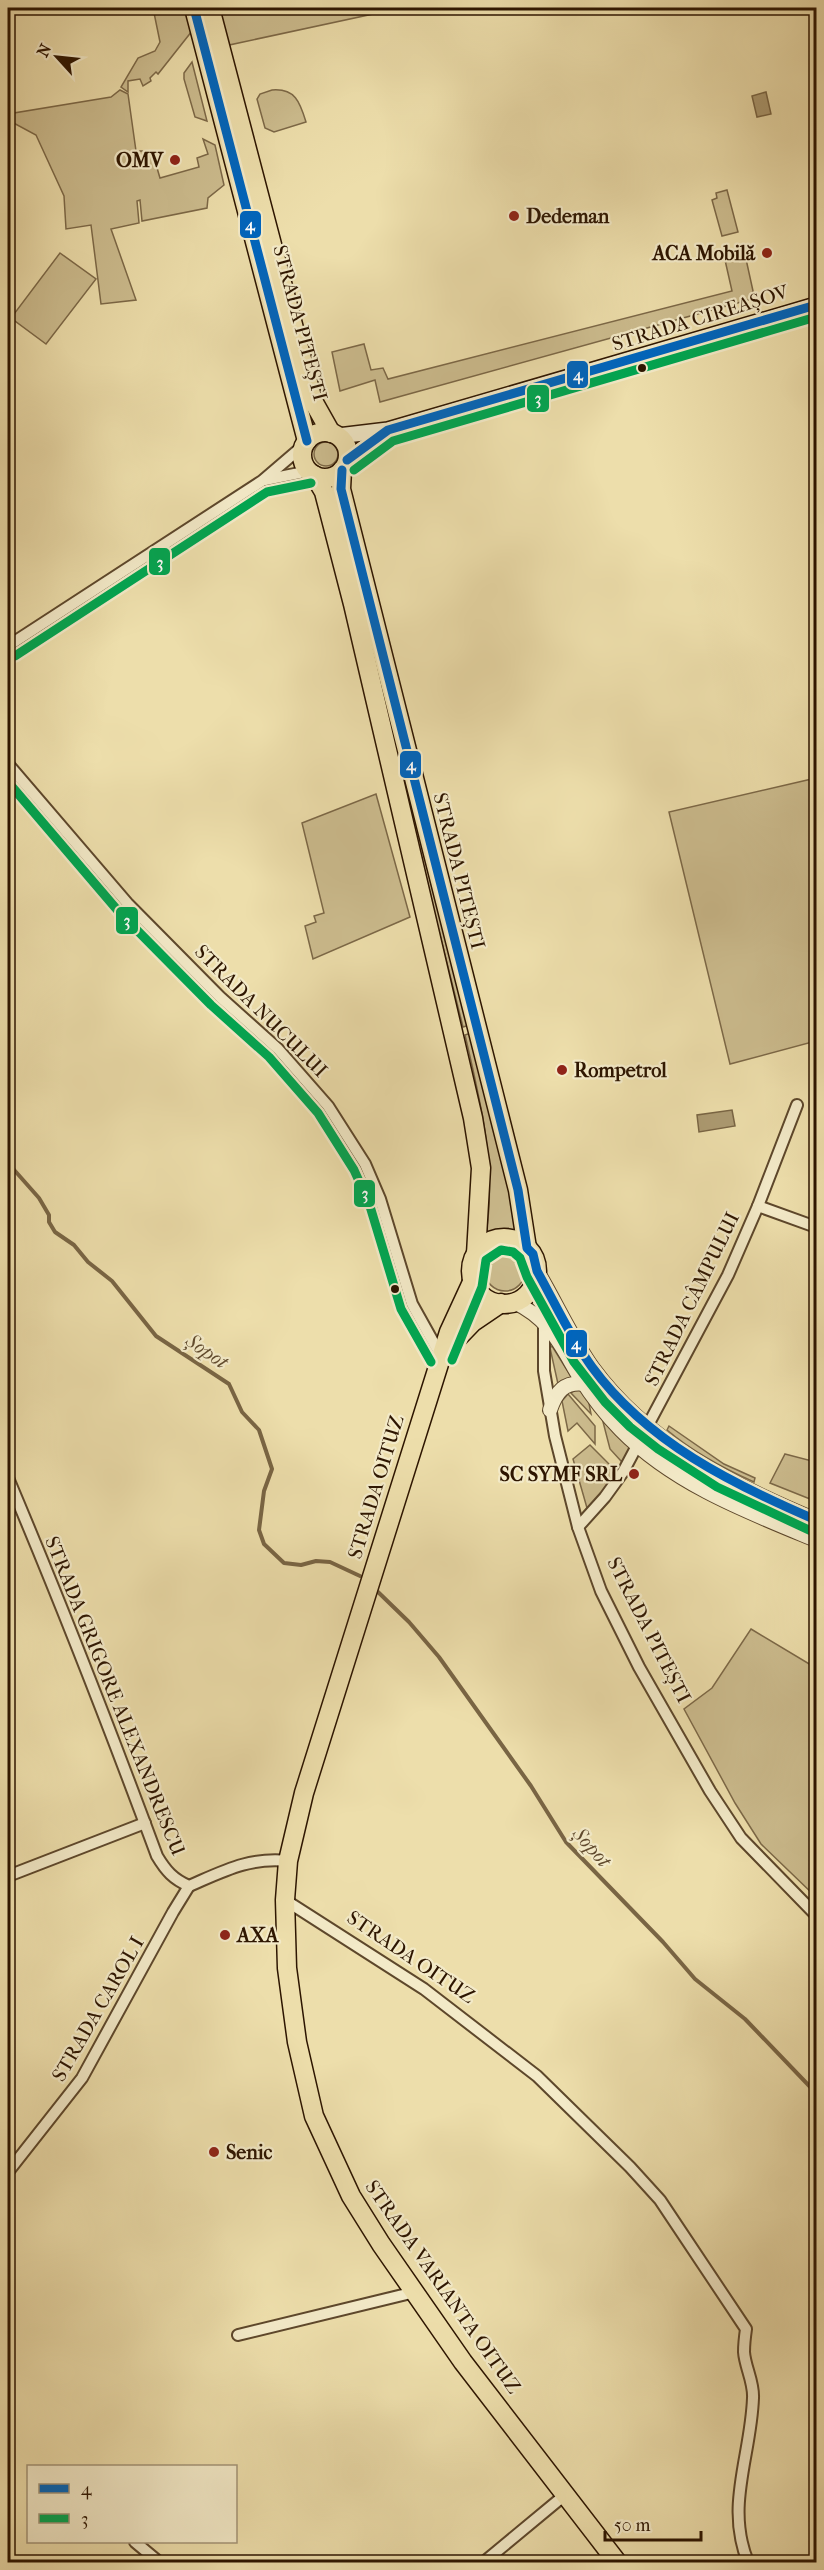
<svg xmlns="http://www.w3.org/2000/svg" width="824" height="2570" font-family="'IM FELL French Canon',serif">
<style>
.green{fill:#ccbc8e;stroke:#7c6847;stroke-width:1.5}
.water{fill:#ac9a71;stroke:#796544;stroke-width:1.5}
.lines{fill:none;stroke-linecap:round;stroke-linejoin:round}
.stream{stroke:#796544;stroke-width:4}
.minor-casing{stroke:#5d472b;stroke-width:14}
.tertiary-casing{stroke:#5d472b;stroke-width:16}
.secondary-casing{stroke:#2d1500;stroke-width:18}
.primary-casing{stroke:#2d1500;stroke-width:21}
.minor{stroke:#f3eac8;stroke-width:10}
.tertiary{stroke:#f3eac8;stroke-width:14}
.secondary{stroke:#f3eac8;stroke-width:15}
.primary{stroke:#eddeab;stroke-width:18}
.bus-1-casing{stroke:#f3eac8;stroke-width:14}
.bus-2-casing{stroke:#f3eac8;stroke-width:14}
.bus-1{stroke:#0065bd;stroke-width:9}
.bus-2{stroke:#00a651;stroke-width:9}
.poi-dot{fill:#8f2418;stroke:#f3eac8;stroke-width:2}
.bus-dot{fill:#2d1500;stroke:#f3eac8;stroke-width:2}
.labels{text-anchor:middle;dominant-baseline:central;stroke-width:4.5;stroke-linejoin:round;paint-order:stroke}
.poi-label{font-size:20px;font-weight:bold;fill:#2d1500;stroke:#f3eac8;text-anchor:start}
.street-label{font-size:20px;fill:#2d1500;stroke:#f3eac8}
.water-label{font-size:21px;font-style:italic;fill:#604a2d;stroke:#f3eac8}
.line-badge{stroke:#f3eac8;stroke-width:2}
.badge-label{font-size:16px;text-anchor:middle;font-weight:bold;fill:#fff}
</style>
<rect width="100%" height="100%" fill="#eddeab"/>
<filter id="stains"><feTurbulence type="fractalNoise" baseFrequency=".00333" numOctaves="4"/><feColorMatrix values="0 0 0 0 .2 0 0 0 0 .09 0 0 0 0 .02 0 0 0 .5 -.17"/></filter>
<radialGradient id="worn" r=".72"><stop offset=".6" stop-color="#630" stop-opacity="0"/><stop offset="1" stop-color="#630" stop-opacity=".3"/></radialGradient>
<g class="green">
<path d="M153,8H185L192,31L158,74L156,72L150,78L151,81L143,86L140,79L128,81V92L121,87L138,58L155,51L160,42Z"/>
<path d="M219,8H401L229,45Z"/>
<path d="M192,62L207,121L195,117L184,79V73Z"/>
<path d="M120,90L128,94L136,151H152L160,178L199,167L197,158L208,154L203,139L215,145L224,185L208,198L207,208L142,221L140,200L137,201L139,223L111,229L136,300L101,304L91,225L66,229L64,196L36,135L8,120V114L111,97Z"/>
<path d="M272,90C295,88 300,102 306,122L274,132L265,128L257,99L260,94Z"/>
<path d="M727,190L738,232L722,236L712,200L717,198L716,193Z"/>
<path d="M60,253L96,279L46,344L11,318Z"/>
<path d="M736,254L746,259L753,291L748,300L380,402L375,380L340,391L332,352L364,344L371,370L383,368L388,379L732,291L725,260L727,256Z"/>
<circle cx="326" cy="454" r="12"/>
<path d="M816,778V1041L730,1064L669,812Z"/>
<path d="M406,779L473,1024L463,1027L406,799L403,780Z"/>
<path d="M376,794L410,917L313,959L305,926L316,922L314,916L324,913L302,823Z"/>
<path d="M474,1032L521,1234L510,1230L486,1234C497,1167 480,1099 465,1035Z"/>
<circle cx="505" cy="1271" r="20"/>
<path d="M542,1290L563,1330L535,1302Z"/>
<path d="M552,1346L572,1378L558,1384L550,1348Z"/>
<path d="M575,1353L637,1422L635,1429H630L604,1400Z"/>
<path d="M578,1388L588,1398L591,1414L571,1393Z"/>
<path d="M568,1394L595,1426V1444L577,1423L568,1431L562,1401Z"/>
<path d="M602,1418L630,1446L631,1452L624,1461H621L610,1449Z"/>
<path d="M669,1426L724,1464L755,1478L754,1482C723,1468 693,1452 667,1430Z"/>
<path d="M652,1439C690,1468 730,1488 774,1507L772,1515L700,1481L650,1446L649,1443Z"/>
<path d="M590,1445L617,1472L591,1510L587,1508L573,1459Z"/>
<path d="M785,1454L816,1462V1484L810,1499L770,1483Z"/>
<path d="M782,1510L816,1524V1532L779,1517Z"/>
<path d="M751,1629L816,1668V1897L761,1844L735,1803L684,1709L712,1688Z"/>
</g>
<g class="water">
<path d="M766,92L771,114L757,117L752,96Z"/>
<path d="M732,1110L735,1126L699,1132L697,1115Z"/>
</g>
<g class="lines">
<g class="stream">
<path d="M8,1163L39,1198L49,1215V1222L55,1232L74,1245L88,1262L112,1281L156,1336L229,1384L242,1412L259,1430L272,1469L264,1491L259,1530L264,1544L284,1563L301,1565L316,1561L330,1562L360,1576"/>
<path d="M378,1592L409,1622L439,1657L531,1786L566,1842L663,1942L695,1979L745,2019L816,2093"/>
</g>
<g class="minor-casing">
<g id="minor">
<path d="M265,480L309,471"/>
<path d="M8,646L262,481L304,445"/>
<path d="M8,764L128,904L220,997L278,1049L328,1106L365,1164L380,1199L412,1304L441,1356"/>
<path d="M758,1206L816,1227"/>
<path d="M544,1321V1371L555,1436L578,1527L601,1591L639,1667L710,1791L741,1838L816,1915"/>
<path d="M8,1478C61,1603 110,1729 157,1856C166,1871 173,1879 189,1886C224,1871 249,1857 288,1861"/>
<path d="M578,1527L605,1497L623,1472L728,1275L758,1206L797,1105"/>
<path d="M8,1876L145,1823"/>
<path d="M285,1900L424,1989L537,2076L630,2167L660,2200L746,2329C745,2336 744,2345 744,2352C745,2367 754,2382 753,2398C751,2456 725,2506 748,2562"/>
<path d="M8,2172L82,2078L173,1912L189,1886"/>
<path d="M238,2335L415,2292"/>
<path d="M135,2542L159,2562"/>
<path d="M484,2562L566,2494"/>
</g>
</g>
<g class="tertiary-casing">
<g id="tertiary">
<path d="M537,1271C556,1303 571,1337 592,1367C647,1443 732,1485 816,1520"/>
<path d="M514,1302C550,1319 560,1344 579,1376C591,1395 605,1414 621,1430C674,1484 748,1512 816,1540"/>
<path d="M550,1410C556,1392 564,1381 585,1384"/>
</g>
</g>
<g class="secondary-casing">
<g id="secondary">
<path d="M338,436L388,430L816,305"/>
<path d="M347,460L386,432"/>
</g>
</g>
<g class="primary-casing">
<g id="primary">
<path d="M194,8L307,441"/>
<path d="M210,8L313,401L331,433"/>
<circle cx="325" cy="455" r="23"/>
<path d="M342,470L341,489L518,1190L527,1248"/>
<path d="M314,475L324,492L353,604L473,1118L481,1168L476,1254"/>
<circle cx="504" cy="1271" r="33"/>
<path d="M473,1280L449,1332L304,1793L288,1861L285,1900L287,1968L297,2042L314,2116L351,2196L381,2244L463,2362L617,2562"/>
<path d="M446,1350L473,1322L501,1303"/>
</g>
</g>
<use href="#minor" class="minor"/>
<use href="#tertiary" class="tertiary"/>
<use href="#secondary" class="secondary"/>
<use href="#primary" class="primary"/>
<g class="bus-1-casing">
<g id="bus-1">
<path d="M194,8L307,441"/>
<path d="M347,460L388,430L816,305"/>
<path d="M342,470L341,489L518,1190L527,1248L533,1254L537,1271C555,1303 570,1337 592,1367C647,1442 732,1484 816,1520"/>
</g>
</g>
<g class="bus-2-casing">
<g id="bus-2">
<path d="M354,470L393,441L816,317"/>
<path d="M15,656L267,492L311,483"/>
<path d="M8,782L119,912L211,1005L269,1057L318,1113L354,1170L369,1203L401,1309L431,1362"/>
<path d="M452,1360L482,1287L486,1260L501,1250L513,1252L520,1258L527,1277L574,1362L605,1402L630,1427L658,1449L717,1487L811,1531"/>
</g>
</g>
<use href="#bus-1" class="bus-1"/>
<use href="#bus-2" class="bus-2"/>
</g>
<g class="poi-dot">
<circle cx="175" cy="160" r="6"/>
<circle cx="514" cy="216" r="6"/>
<circle cx="767" cy="253" r="6"/>
<circle cx="562" cy="1070" r="6"/>
<circle cx="634" cy="1474" r="6"/>
<circle cx="225" cy="1935" r="6"/>
<circle cx="214" cy="2152" r="6"/>
</g>
<g class="bus-dot">
<circle cx="642" cy="368" r="5"/>
<circle cx="395" cy="1289" r="5"/>
</g>
<g class="labels">
<g class="poi-label">
<text x="163" y="160" text-anchor="end">OMV</text>
<text x="526" y="216">Dedeman</text>
<text x="755" y="253" text-anchor="end">ACA Mobilă</text>
<text x="574" y="1070">Rompetrol</text>
<text x="622" y="1474" text-anchor="end">SC SYMF SRL</text>
<text x="237" y="1935">AXA</text>
<text x="226" y="2152">Senic</text>
</g>
<g class="street-label">
<text transform="translate(700 318) rotate(-17)">STRADA CIREAȘOV</text>
<text transform="translate(300 323) rotate(75)">STRADA PITEȘTI</text>
<text transform="translate(459 871) rotate(76)">STRADA PITEȘTI</text>
<text transform="translate(261 1011) rotate(45)">STRADA NUCULUI</text>
<text transform="translate(692 1299) rotate(-64)">STRADA CÂMPULUI</text>
<text transform="translate(376 1487) rotate(-73)">STRADA OITUZ</text>
<text transform="translate(649 1630) rotate(63)">STRADA PITEȘTI</text>
<text transform="translate(115 1696) rotate(68)">STRADA GRIGORE ALEXANDRESCU</text>
<text transform="translate(411 1957) rotate(34)">STRADA OITUZ</text>
<text transform="translate(98 2009) rotate(-60)">STRADA CAROL I</text>
<text transform="translate(443 2287) rotate(55)">STRADA VARIANTA OITUZ</text>
</g>
<g class="water-label">
<text transform="translate(207 1351) rotate(34)">Șopot</text>
<text transform="translate(592 1847) rotate(48)">Șopot</text>
</g>
</g>
<g class="line-badge">
<rect x="239" y="210" width="23" height="29" rx="6" fill="#0065bd"/>
<rect x="566" y="360" width="23" height="29" rx="6" fill="#0065bd"/>
<rect x="526" y="384" width="24" height="29" rx="6" fill="#00a651"/>
<rect x="148" y="547" width="23" height="29" rx="6" fill="#00a651"/>
<rect x="399" y="750" width="23" height="29" rx="6" fill="#0065bd"/>
<rect x="115" y="906" width="24" height="29" rx="6" fill="#00a651"/>
<rect x="353" y="1179" width="23" height="29" rx="6" fill="#00a651"/>
<rect x="565" y="1329" width="23" height="29" rx="6" fill="#0065bd"/>
</g>
<g class="badge-label">
<text x="250" y="230">4</text>
<text x="578" y="380">4</text>
<text x="538" y="404">3</text>
<text x="160" y="568">3</text>
<text x="411" y="770">4</text>
<text x="127" y="926">3</text>
<text x="365" y="1199">3</text>
<text x="576" y="1349">4</text>
</g>
<rect width="824" height="2570" fill="none" stroke="#eddeab" stroke-width="30"/>
<rect x="9" y="9" width="806" height="2552" fill="none" stroke="#2d1500" stroke-width="3"/>
<rect x="15" y="15" width="794" height="2540" fill="none" stroke="#2d1500" stroke-width="1.5"/>
<rect x="27" y="2465" width="210" height="78" fill="#f3eac8" stroke="#a49578" stroke-width="1.5"/>
<rect x="39" y="2484" width="30" height="9" fill="#0065bd" stroke="#a49578" stroke-width="1.5"/>
<text x="81" y="2495" font-size="18" fill="#2d1500">4</text>
<rect x="39" y="2514" width="30" height="9" fill="#00a651" stroke="#a49578" stroke-width="1.5"/>
<text x="81" y="2525" font-size="18" fill="#2d1500">3</text>
<g transform="translate(57 57) rotate(297)" stroke="#f3eac8" stroke-width="4.5" paint-order="stroke">
<path d="M0-4.5L10 22L0 15L-10 22Z" fill="#2d1500"/>
<text y="-9" font-size="16" font-weight="bold" text-anchor="middle" fill="#2d1500">N</text>
</g>
<path d="M605 2531v9h96v-9" fill="none" stroke="#2d1500" stroke-width="3"/>
<text x="614" y="2531" font-size="18" fill="#2d1500" stroke="#f3eac8" stroke-width="4.5" paint-order="stroke">50 m</text>
<rect width="100%" height="100%" filter="url(#stains)"/>
<rect width="100%" height="100%" fill="url(#worn)"/>
</svg>
